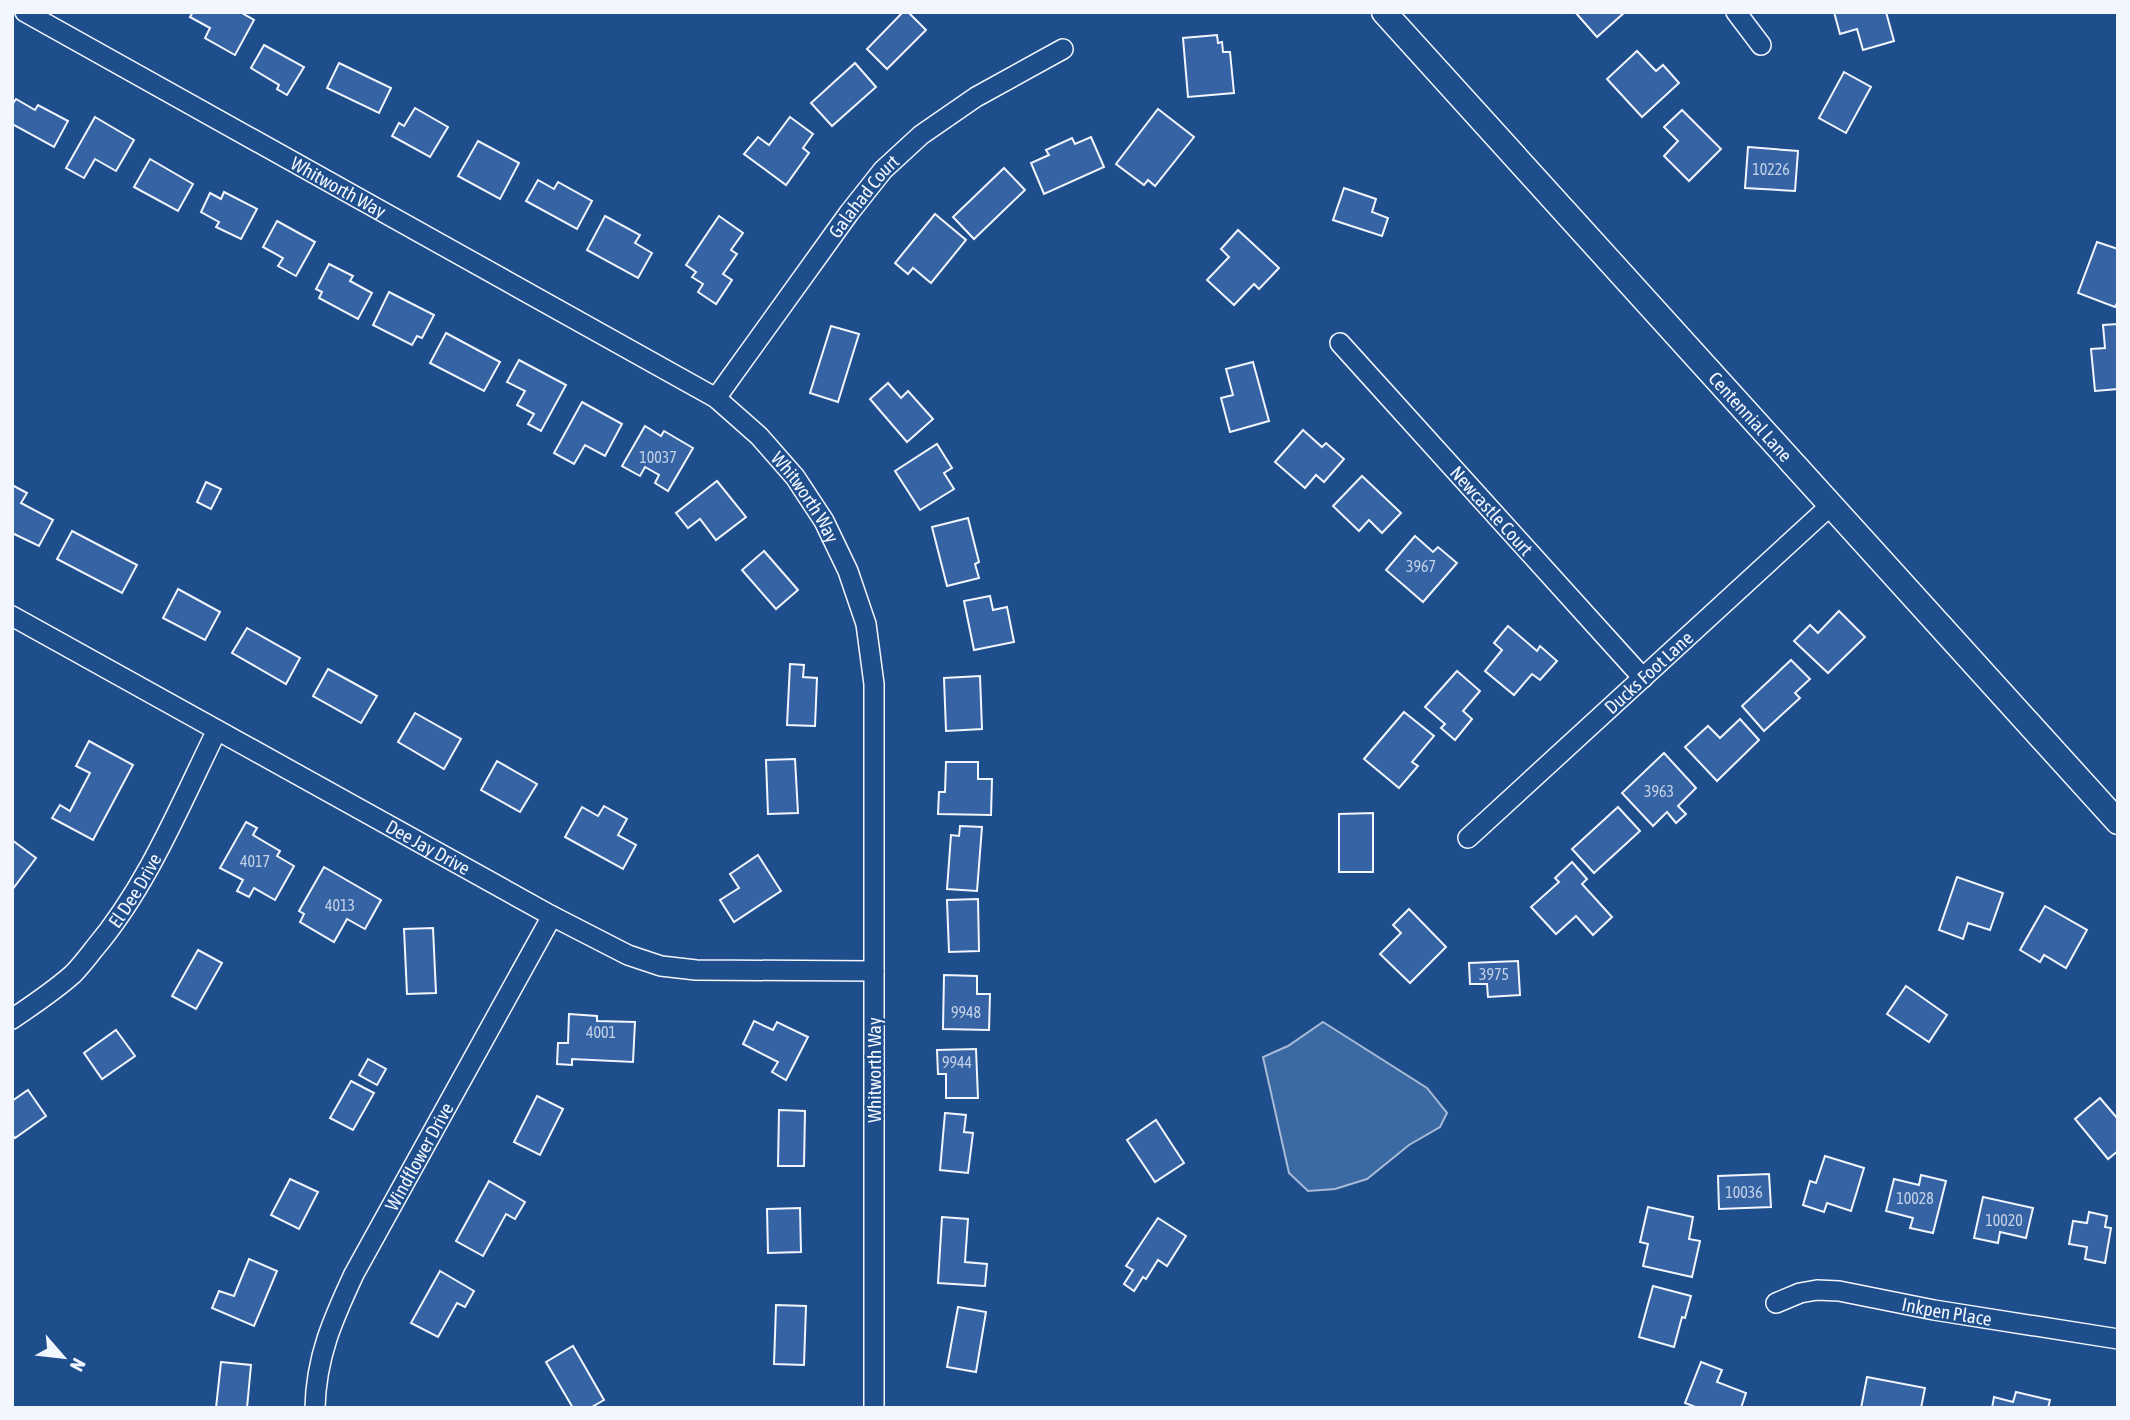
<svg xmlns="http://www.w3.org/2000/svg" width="2130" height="1420" font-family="'Asap Condensed',sans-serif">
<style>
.water{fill:#3b69a3;stroke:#a8bbd7;stroke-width:2}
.building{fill:#3563a3;stroke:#f2f6ff;stroke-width:2}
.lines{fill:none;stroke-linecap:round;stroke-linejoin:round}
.minor-casing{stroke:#f2f6ff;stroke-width:22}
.tertiary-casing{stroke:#f2f6ff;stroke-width:27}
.minor{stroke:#1f4e8c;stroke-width:19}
.tertiary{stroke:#1f4e8c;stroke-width:24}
.labels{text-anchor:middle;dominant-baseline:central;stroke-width:5;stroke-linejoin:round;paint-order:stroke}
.number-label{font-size:16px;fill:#c3d1e8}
.street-label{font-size:19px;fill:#f2f6ff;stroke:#1f4e8c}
</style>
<rect width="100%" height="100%" fill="#1f4e8c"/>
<path class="water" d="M1323,1022L1427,1088L1447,1113L1440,1127L1409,1145L1367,1179L1335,1189L1308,1191L1289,1173L1263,1057L1288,1046Z"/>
<g class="building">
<path d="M193,12H240L254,20L235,55L205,38L210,28L190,17Z"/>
<path d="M903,12H908L926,30L887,69L867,49Z"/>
<path d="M1575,12H1625L1597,37Z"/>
<path d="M1834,12H1886L1894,41L1863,50L1857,29L1840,34Z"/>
<path d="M1217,35L1218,43L1222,42L1223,52H1230L1234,93L1188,97L1183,38Z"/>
<path d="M264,45L304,67L287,95L277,89L279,85L251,68Z"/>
<path d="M1637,51L1656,71L1663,65L1679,83L1642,117L1607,79Z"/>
<path d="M339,63L391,88L379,113L327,88Z"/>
<path d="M855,63L876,87L832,126L811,103Z"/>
<path d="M1844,72L1871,87L1846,133L1819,118Z"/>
<path d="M16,99L35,110L38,105L68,121L54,147L12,124V105Z"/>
<path d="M415,108L448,127L430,157L392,136L399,123L404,126Z"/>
<path d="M1158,109L1194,137L1155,186L1148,180L1144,185L1116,164Z"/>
<path d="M1682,110L1721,149L1689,181L1664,156L1678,141L1664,127Z"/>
<path d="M95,117L134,140L116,171L95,159L84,178L66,168Z"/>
<path d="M790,117L813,134L803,148L809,153L786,185L744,154L758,137L769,145Z"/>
<path d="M1091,137L1104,167L1044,194L1031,163L1049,155L1046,150L1072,138L1075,144Z"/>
<path d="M478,141L519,163L500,199L458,176Z"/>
<path d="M1748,147L1798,151L1795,191L1745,188Z"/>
<path d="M150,159L193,184L178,211L134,187Z"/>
<path d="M1004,168L1025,190L974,239L953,217Z"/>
<path d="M538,180L554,189L558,182L592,201L577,229L526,201Z"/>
<path d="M1344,188L1376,199L1372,212L1388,218L1382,236L1333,220Z"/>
<path d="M224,192L257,209L241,239L216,227L219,222L201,212L210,193L221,199Z"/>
<path d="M935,214L966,240L931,283L913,268L908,274L895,263Z"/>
<path d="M605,216L640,235L635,243L652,253L638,278L587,250Z"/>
<path d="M719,216L743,233L731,250L737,254L723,274L732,280L716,304L698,292L703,284L692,277L696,272L686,265Z"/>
<path d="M277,221L315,242L296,276L278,266L283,258L263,247Z"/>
<path d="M1238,230L1279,268L1259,289L1254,284L1234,305L1207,280L1229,257L1221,249Z"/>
<path d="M2097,242L2118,249V301L2115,307L2078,293Z"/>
<path d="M329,264L353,276L350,281L372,293L358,319L319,298L322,292L316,289Z"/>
<path d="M389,292L434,315L422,338L417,336L412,345L373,325Z"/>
<path d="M2118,324V389L2095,391L2091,349L2105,348L2103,325Z"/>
<path d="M831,326L859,334L838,402L810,393Z"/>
<path d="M446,333L500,362L484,391L430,363Z"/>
<path d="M519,360L566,385L541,431L528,424L534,414L517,405L525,391L507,382Z"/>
<path d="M1253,362L1269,421L1230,432L1221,398L1233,395L1226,369Z"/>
<path d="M888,383L901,398L908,391L933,419L907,442L870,399Z"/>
<path d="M582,402L622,424L605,456L585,445L574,464L554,453Z"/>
<path d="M645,426L661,436L664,431L693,448L668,491L655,483L659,475L645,467L640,476L622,466Z"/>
<path d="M1303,430L1322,447L1326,443L1344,459L1324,482L1316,475L1305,488L1275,462Z"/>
<path d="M937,444L952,468L944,473L954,489L920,510L895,471Z"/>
<path d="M1362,476L1401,513L1382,533L1369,520L1359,531L1333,506Z"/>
<path d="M717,481L746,517L716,540L700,519L688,528L676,513Z"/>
<path d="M206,482L221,489L211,509L197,502Z"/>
<path d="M12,485L27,493L21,503L53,520L39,546L12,533Z"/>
<path d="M968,518L979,562L975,564L979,578L947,586L932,527Z"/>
<path d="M72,531L137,565L122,593L57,559Z"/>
<path d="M1415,536L1433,552L1438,547L1457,563L1423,602L1386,570Z"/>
<path d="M764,551L798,590L776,609L742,570Z"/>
<path d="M178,589L220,612L205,640L163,618Z"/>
<path d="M990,596L993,610L1007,607L1014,642L974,650L964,601Z"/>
<path d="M1839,611L1865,637L1828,673L1794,641L1810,625L1818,633Z"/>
<path d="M1508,626L1537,651L1540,646L1557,661L1540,680L1532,674L1514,695L1485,671L1502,650L1494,643Z"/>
<path d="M247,628L300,658L286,684L232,653Z"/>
<path d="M1791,660L1810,679L1795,693L1800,698L1764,731L1742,706Z"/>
<path d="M790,664L804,665L803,677L817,678L815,726L787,725Z"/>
<path d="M328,669L377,696L361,723L313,696Z"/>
<path d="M1457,671L1480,691L1463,711L1472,719L1455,740L1441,728L1445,724L1425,707Z"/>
<path d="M980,676L982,729L946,731L944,678Z"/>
<path d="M1404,712L1434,736L1412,762L1418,766L1399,788L1364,759Z"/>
<path d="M415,713L461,739L444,769L398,742Z"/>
<path d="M1740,719L1759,740L1717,781L1685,747L1708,726L1720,738Z"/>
<path d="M89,741L133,765L93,840L52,818L60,805L70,811L90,773L76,766Z"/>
<path d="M1664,753L1696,788L1678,806L1686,814L1676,823L1667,812L1653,826L1622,793Z"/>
<path d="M795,759L798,813L768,814L766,760Z"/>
<path d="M497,761L537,784L520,812L481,790Z"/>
<path d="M946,762H978V779H992L991,815L938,814L939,792H945Z"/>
<path d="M604,806L627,819L618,835L636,845L623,869L565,837L582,807L598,816Z"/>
<path d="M1618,807L1640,831L1594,873L1572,849Z"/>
<path d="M1373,813V872H1339V814Z"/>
<path d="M246,822L257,828L253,835L280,851L277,856L294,866L275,900L254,888L249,897L237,891L243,880L220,868Z"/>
<path d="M960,826L982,827L977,891L947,889L951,835L959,836Z"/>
<path d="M12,840L36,858L12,890Z"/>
<path d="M758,855L781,891L734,922L720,900L739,888L730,874Z"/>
<path d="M1572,862L1587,879L1582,884L1612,917L1593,935L1576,916L1556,934L1531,907L1559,882L1555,878Z"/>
<path d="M324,867L381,900L365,929L347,919L334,942L300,922L304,914L299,911Z"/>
<path d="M1957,877L2003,893L1990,930L1968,923L1963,939L1939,930Z"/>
<path d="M978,899L979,951L949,952L947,900Z"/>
<path d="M2045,906L2087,930L2066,968L2044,955L2040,962L2020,950Z"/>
<path d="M1409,909L1446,947L1410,983L1380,954L1401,933L1393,925Z"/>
<path d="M433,928L436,993L407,994L404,929Z"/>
<path d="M198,950L222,963L196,1009L172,996Z"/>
<path d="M1518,961L1520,995L1488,997L1487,984H1470L1469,963Z"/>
<path d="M944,975L977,976V994H990L989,1030L943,1029Z"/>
<path d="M1906,986L1947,1015L1929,1042L1887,1014Z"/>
<path d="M569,1014L597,1016V1021L635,1022L633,1062L572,1059V1065L557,1064L558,1043H568Z"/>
<path d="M754,1021L773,1030L777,1022L808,1037L786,1080L772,1072L778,1062L743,1044Z"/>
<path d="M116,1030L135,1056L102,1079L84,1053Z"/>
<path d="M976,1049L978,1098H946V1074H938L937,1050Z"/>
<path d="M368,1059L386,1069L377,1085L359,1075Z"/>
<path d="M351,1081L374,1093L353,1130L330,1118Z"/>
<path d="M28,1090L46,1116L15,1138L12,1134V1101Z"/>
<path d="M537,1096L563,1109L540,1155L514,1142Z"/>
<path d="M2100,1098L2117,1118L2118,1117V1151L2108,1159L2075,1119Z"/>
<path d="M779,1110L805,1111L804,1166H778Z"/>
<path d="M945,1113L966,1115L964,1132L973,1133L968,1173L940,1170Z"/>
<path d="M1156,1120L1184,1163L1155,1182L1127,1140Z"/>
<path d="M1825,1156L1864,1168L1851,1211L1827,1203L1824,1212L1803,1205L1810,1181L1816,1183Z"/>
<path d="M1769,1174L1771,1207L1719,1209L1718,1176Z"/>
<path d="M1921,1175L1946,1181L1933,1233L1910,1228L1913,1218L1886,1211L1894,1179L1919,1185Z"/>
<path d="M290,1179L318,1192L299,1229L271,1215Z"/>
<path d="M489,1181L525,1202L515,1219L506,1214L483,1256L456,1241Z"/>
<path d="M1983,1197L2033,1208L2026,1238L2000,1232L1998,1243L1974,1238Z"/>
<path d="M1648,1207L1693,1217L1689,1239L1700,1241L1692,1277L1643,1266L1648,1244L1640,1242Z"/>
<path d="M800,1208L801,1252L768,1253L767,1209Z"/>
<path d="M2089,1212L2107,1216L2105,1227L2111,1228L2105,1263L2085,1259L2087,1247L2069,1244L2073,1221L2087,1223Z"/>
<path d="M942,1217L968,1219L965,1262L987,1264L985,1286L938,1283Z"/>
<path d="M1158,1218L1186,1236L1167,1266L1158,1260L1146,1279L1143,1277L1134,1291L1124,1284L1133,1270L1126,1266Z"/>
<path d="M249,1259L277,1271L254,1326L212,1308L219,1291L234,1296Z"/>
<path d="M440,1271L474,1291L465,1307L457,1303L438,1337L411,1323Z"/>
<path d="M1653,1286L1691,1296L1685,1318L1682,1317L1674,1347L1639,1337Z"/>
<path d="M776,1305L806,1306L804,1365L774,1364Z"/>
<path d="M958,1307L986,1312L976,1372L947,1367Z"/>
<path d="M573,1346L604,1400L590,1408H573L546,1362Z"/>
<path d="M221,1362L251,1365L247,1408H216Z"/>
<path d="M1701,1362L1722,1370L1717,1382L1746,1393L1741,1408H1698L1685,1403Z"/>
<path d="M1867,1377L1925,1388L1921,1408H1861Z"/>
<path d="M2016,1392L2050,1400L2048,1408H1992L1994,1397L2013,1402Z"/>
</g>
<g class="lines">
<g class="minor-casing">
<g id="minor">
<path id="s1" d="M25,12L716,398L759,436L795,477L824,521L848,571L866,624L874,684V1408"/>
<path d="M1736,12L1761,45"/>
<path id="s2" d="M1340,343L1643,678"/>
<path id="s3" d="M716,398L849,213L883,170L921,135L976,97L1063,49"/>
<path id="s4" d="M12,616L552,916L628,955L661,966L696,970L874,971"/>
<path id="s5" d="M1468,838L1830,506"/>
<path id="s6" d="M12,1019C33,1005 54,991 73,974C80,967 87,958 94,949C148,885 180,805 217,730"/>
<path id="s7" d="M1776,1303L1800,1293L1817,1290L1839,1291L1934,1310L2118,1339"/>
<path id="s8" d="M315,1408C316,1357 333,1319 354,1274L552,916"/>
</g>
</g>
<g class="tertiary-casing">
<g id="tertiary">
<path id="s9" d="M1384,12L2118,822"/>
</g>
</g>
<use href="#minor" class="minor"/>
<use href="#tertiary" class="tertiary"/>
</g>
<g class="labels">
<g class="number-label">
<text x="1771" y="169">10226</text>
<text x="658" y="457">10037</text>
<text x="1421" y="566">3967</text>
<text x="1659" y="791">3963</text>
<text x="255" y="861">4017</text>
<text x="340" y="905">4013</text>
<text x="1494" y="974">3975</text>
<text x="966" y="1012">9948</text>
<text x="601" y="1032">4001</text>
<text x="957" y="1062">9944</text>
<text x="1744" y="1192">10036</text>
<text x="1915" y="1198">10028</text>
<text x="2004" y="1220">10020</text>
</g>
<g class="street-label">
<text stroke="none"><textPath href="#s1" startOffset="359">Whitworth Way</textPath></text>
<text stroke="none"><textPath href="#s3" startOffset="250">Galahad Court</textPath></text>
<text stroke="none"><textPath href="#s9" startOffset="546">Centennial Lane</textPath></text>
<text stroke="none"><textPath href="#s1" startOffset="926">Whitworth Way</textPath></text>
<text stroke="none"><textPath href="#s2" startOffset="226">Newcastle Court</textPath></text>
<text stroke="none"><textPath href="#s5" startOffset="245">Ducks Foot Lane</textPath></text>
<text stroke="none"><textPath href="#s4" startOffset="476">Dee Jay Drive</textPath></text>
<text stroke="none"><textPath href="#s6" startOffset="180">El Dee Drive</textPath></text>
<text transform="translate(874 1070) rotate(-90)">Whitworth Way</text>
<text stroke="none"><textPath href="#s8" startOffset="275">Windflower Drive</textPath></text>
<text stroke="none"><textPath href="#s7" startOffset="175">Inkpen Place</textPath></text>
</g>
</g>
<rect width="2130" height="1420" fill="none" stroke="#f2f6ff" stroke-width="28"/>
<g transform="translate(63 1357) rotate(118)" stroke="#1f4e8c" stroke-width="5" paint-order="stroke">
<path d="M0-5L12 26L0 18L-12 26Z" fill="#f2f6ff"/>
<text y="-10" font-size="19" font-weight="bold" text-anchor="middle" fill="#f2f6ff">N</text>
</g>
</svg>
